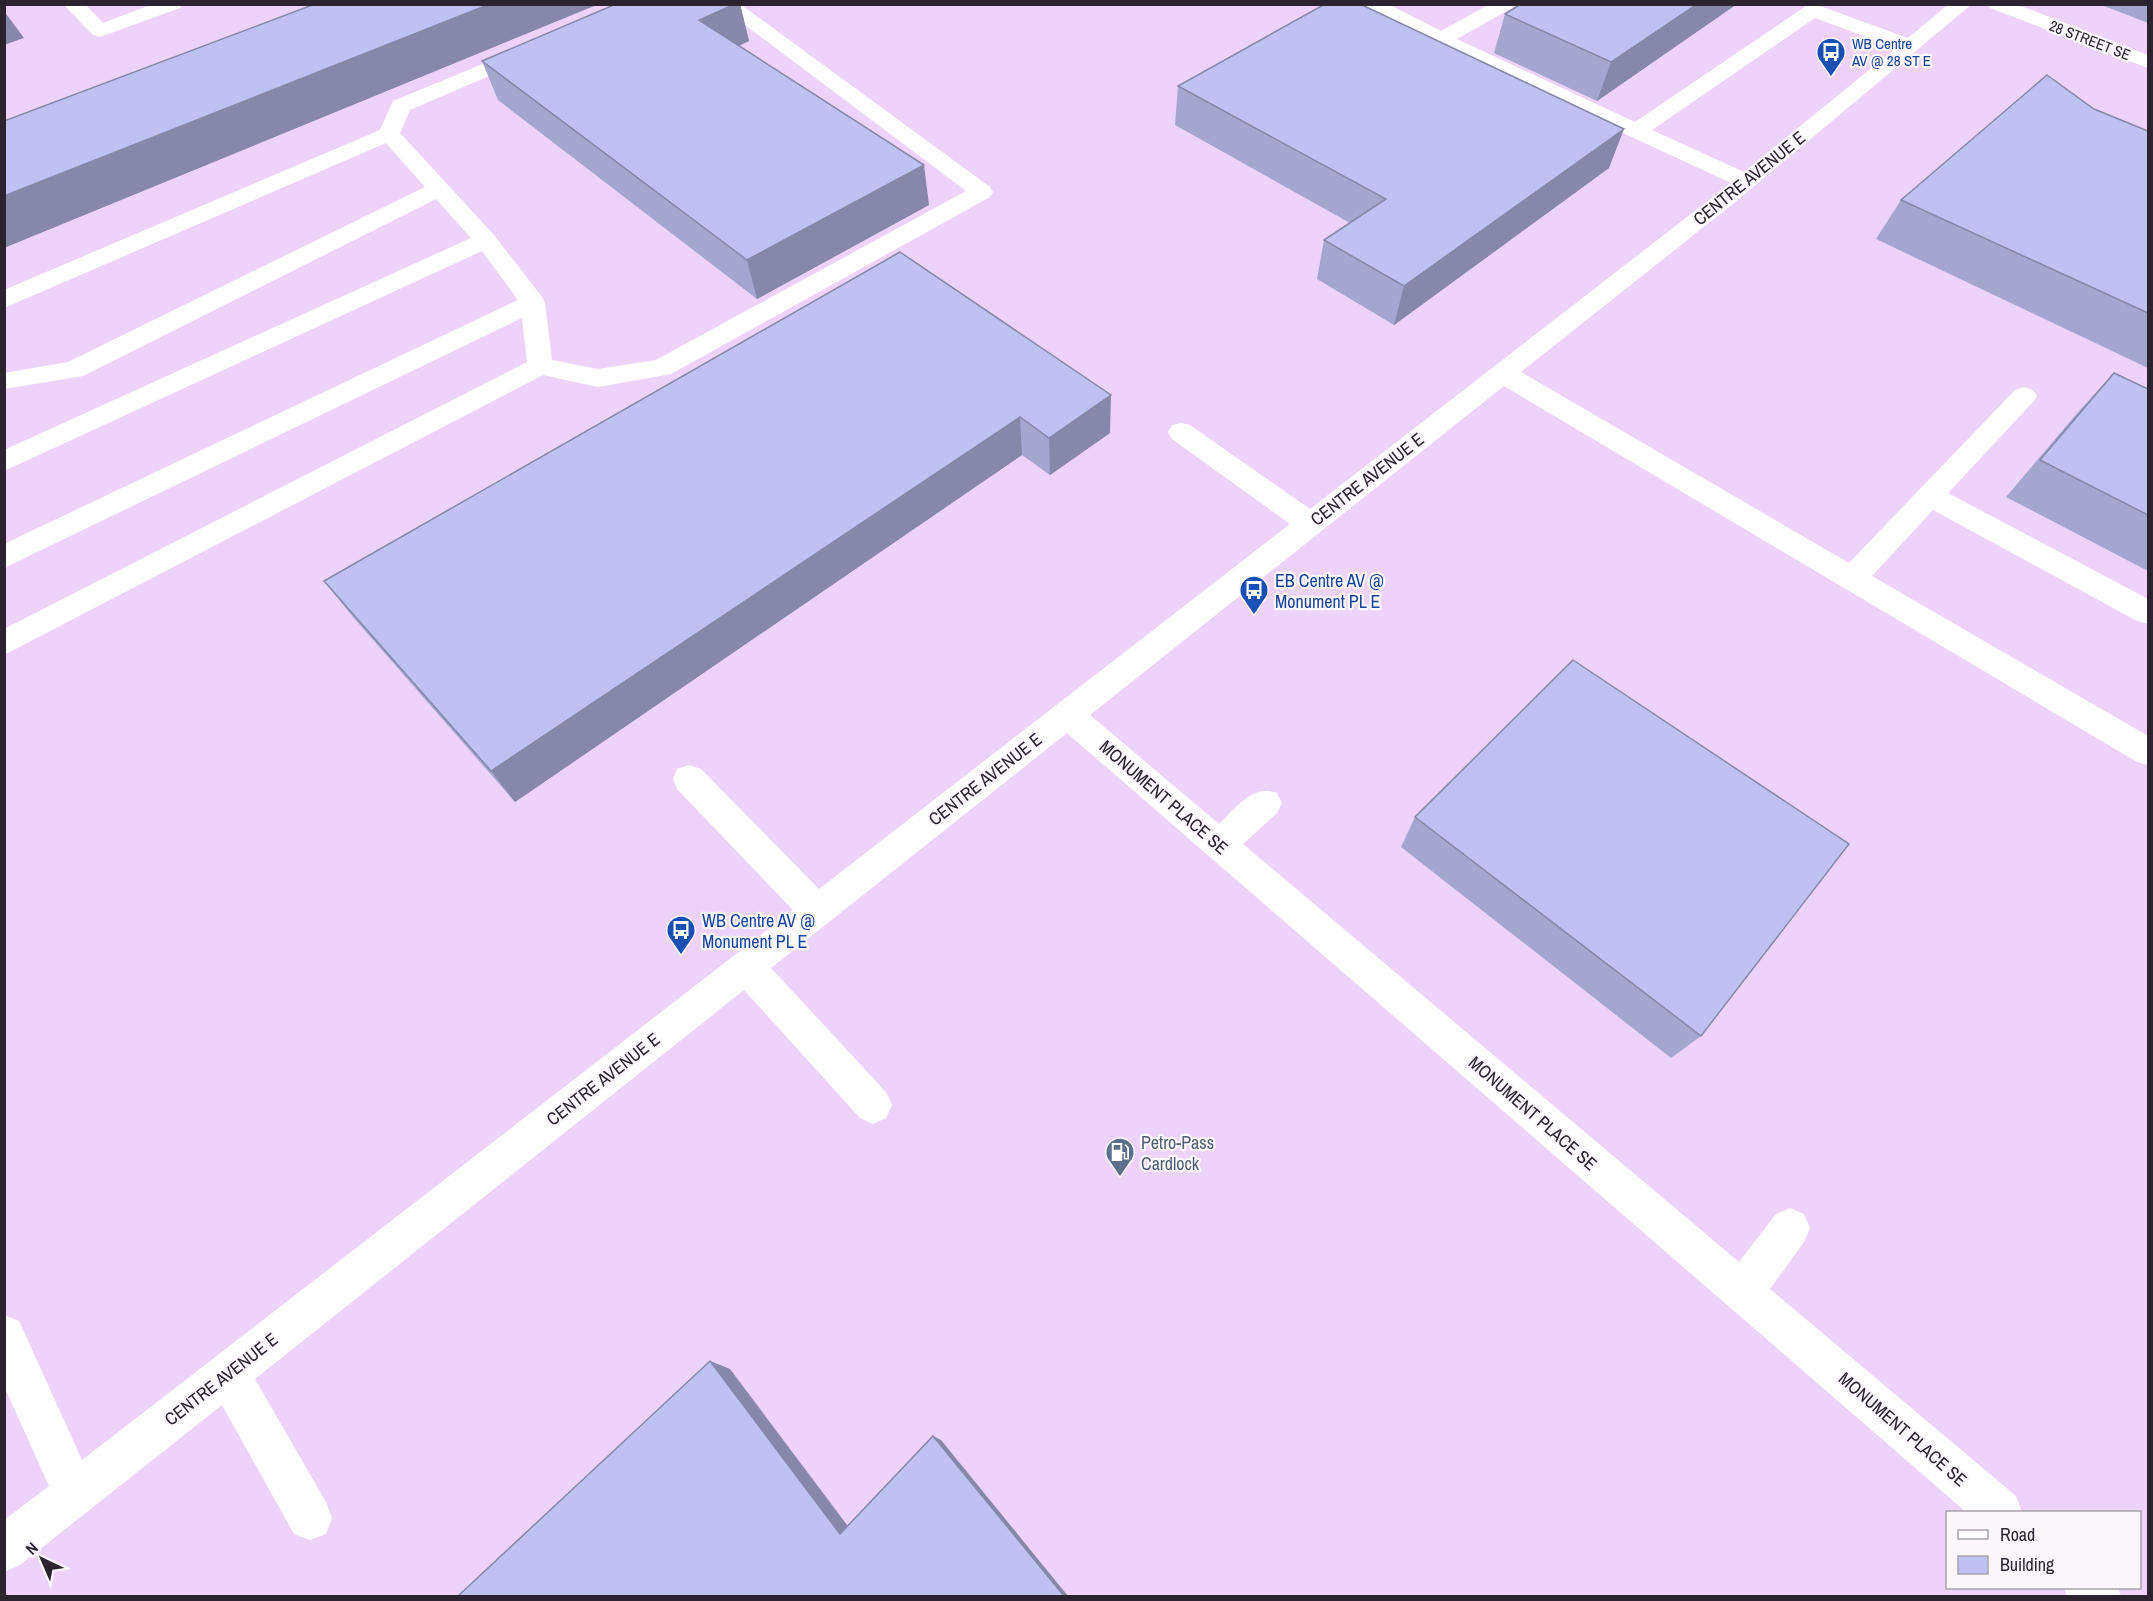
<svg xmlns="http://www.w3.org/2000/svg" width="2153" height="1601" font-family="'Archivo Narrow',sans-serif">
<style>
.built{fill:#edd3fa;fill-rule:evenodd}
.lines{fill:none;stroke-linecap:round;stroke-linejoin:round}
.minor{fill:#fff;fill-rule:evenodd}
.wall{fill:#a4a6d0}
.shaded-wall{fill:#8687a9}
.building{fill:#bfc1f2;stroke:#8687a9;stroke-width:1.5}
.labels{text-anchor:middle;dominant-baseline:central;stroke-width:4.5;stroke-linejoin:round;paint-order:stroke}
.far-street-label{font-size:15px;fill:#2b232f;stroke:#fbf7fd}
.far-transit-label{font-size:15px;fill:#164399;stroke:#fbf7fd;text-anchor:start}
.street-label{font-size:18px;fill:#2b232f;stroke:#fbf7fd}
.transit-label{font-size:18px;fill:#164399;stroke:#fbf7fd;text-anchor:start}
.service-label{font-size:18px;fill:#4e5e75;stroke:#fbf7fd;text-anchor:start}
</style>
<rect width="100%" height="100%" fill="#f5e4fe"/>
<path class="built" d="M5,5H2148V1596H5ZM1948,1512H2140V1588H1948Z"/>
<g class="lines">
<g class="minor">
<path d="M63,4H85L103,23L153,4H183L180,8L100,37L93,35Z"/>
<path d="M717,4H740L990,187L993,192L990,197L671,374L598,387L543,375L4,655V629L527,362L522,318L4,568V544L518,300L482,251L4,471V450L471,238L436,199L83,376L4,389V373L68,362L425,187L386,143L4,308V290L380,130L393,101L519,49L526,47L533,49L536,53L533,57L410,110L400,133L494,235L542,297L545,303L552,360L598,369L656,360L966,191Z"/>
<path d="M1362,4H1388L1441,31L1490,4H1515L1512,8L1457,39L1635,122L1806,6H1820L1908,38L1949,4H1972L1734,203L1521,372L1849,563L2015,390L2024,387L2033,390L2037,396L2033,402L1948,493L2148,599V624L2137,621L1933,510L1872,576L2148,736V765L2137,762L1504,386L1090,715L1219,824C1236,808 1252,784 1277,793L1282,803L1277,813L1243,844L1739,1262L1776,1214L1790,1208L1804,1214L1810,1228L1804,1242L1770,1289L2016,1496L2022,1512H1966L1067,733L771,968L886,1092L892,1105L886,1118L873,1124L860,1118L744,990L255,1379L326,1502L332,1518L326,1534L310,1540L294,1534L222,1405L20,1565L4,1572V1520L49,1486L4,1386V1315L19,1321L82,1460L793,910L677,789L673,779L677,769L689,765L701,769L819,889L1290,524L1172,439L1168,432L1172,425L1181,423L1190,425L1310,509L1731,183L1504,78L1365,8ZM1815,18L1896,48L1744,172L1652,130Z"/>
<path d="M1987,4H2016L2148,55V68L1990,8Z"/>
<path d="M2064,1588H2118L2121,1596H2067Z"/>
</g>
</g>
<g class="wall">
<path d="M616,4H740L749,41L739,46L929,205L757,299L498,100L482,61Z"/>
<path d="M1521,4H1737L1597,101L1494,53L1505,14Z"/>
<path d="M2099,4H2148V23Z"/>
<path d="M1178,86L1609,168L1394,325L1317,279L1324,240L1350,223L1175,125Z"/>
<path d="M2094,109L2148,131V368L1876,239L1901,200Z"/>
<path d="M900,252L1110,433L1050,475L1022,455L515,802L353,617L324,581Z"/>
<path d="M2114,373L2148,389V571L2006,497L2079,411Z"/>
<path d="M1415,817L1701,1036L1671,1058L1401,847Z"/>
</g>
<g class="shaded-wall">
<path d="M490,4H599L4,248V196Z"/>
<path d="M735,4H740L749,41L709,59L699,20Z"/>
<path d="M1697,4H1737L1597,101L1611,62Z"/>
<path d="M4,11L24,38L4,45Z"/>
<path d="M1624,129L1609,168L1394,325L1404,286Z"/>
<path d="M924,165L929,205L757,299L747,260Z"/>
<path d="M1111,395L1110,433L1050,475L1049,438Z"/>
<path d="M1020,417L1022,455L515,802L491,771Z"/>
<path d="M710,1361L730,1369L853,1533L840,1534Z"/>
<path d="M933,1436L941,1440L1068,1596H1064Z"/>
</g>
<g class="building">
<path d="M315,4H490L4,196V121Z"/>
<path d="M616,4H735L699,20L924,165L747,260L482,61Z"/>
<path d="M1325,4H1360L1624,129L1404,286L1324,240L1386,199L1178,86Z"/>
<path d="M1521,4H1697L1611,62L1505,14Z"/>
<path d="M2047,75L2094,109L2148,131V313L1901,200Z"/>
<path d="M900,252L1111,395L1049,438L1020,417L491,771L324,581Z"/>
<path d="M2114,373L2148,389V515L2040,460Z"/>
<path d="M1573,660L1849,844L1701,1036L1415,817Z"/>
<path d="M710,1361L840,1534L933,1436L1064,1596H458Z"/>
</g>
<defs>
<g id="bus-pin" transform="scale(1.5)"><path d="M0 17L-7.5 6A9.5 9.5 0 1 1 7.5 6Z" fill="#1a4fb4" stroke="#fbf7fd"/><path d="M-5-6H5V4H4V6H2V4H-2V6H-4V4H-5ZM-3.5-4V0h7V-4ZM-3.5 1.2v1.5H-2V1.2ZM2 1.2v1.5H3.5V1.2Z" fill="#fff"/></g>
<g id="fuel-pin" transform="scale(1.5)"><path d="M0 17L-7.5 6A9.5 9.5 0 1 1 7.5 6Z" fill="#5c6f8a" stroke="#fbf7fd"/><path d="M-5.5-6h7V0h2V4h1.3V-2.5L3-4.5l.8-.8L6-3V5H2.5V1h-1V6h-7ZM-4.2-4.7v3.2H.2V-4.7Z" fill="#fff"/></g>
</defs>
<g fill-rule="evenodd">
<use href="#bus-pin" x="1831" y="52"/>
<use href="#bus-pin" x="1254" y="590"/>
<use href="#bus-pin" x="681" y="930"/>
<use href="#fuel-pin" x="1120" y="1152"/>
</g>
<g class="labels">
<g class="far-street-label">
<text transform="translate(2090 40) rotate(21)">28 STREET SE</text>
</g>
<g class="far-transit-label">
<text x="1852" y="43">WB Centre<tspan x="1852" dy="17">AV @ 28 ST E</tspan></text>
</g>
<g class="street-label">
<text transform="translate(1749 178) rotate(-39)">CENTRE AVENUE E</text>
<text transform="translate(1367 479) rotate(-38)">CENTRE AVENUE E</text>
<text transform="translate(985 779) rotate(-38)">CENTRE AVENUE E</text>
<text transform="translate(1164 797) rotate(41)">MONUMENT PLACE SE</text>
<text transform="translate(603 1079) rotate(-38)">CENTRE AVENUE E</text>
<text transform="translate(1533 1113) rotate(41)">MONUMENT PLACE SE</text>
<text transform="translate(221 1379) rotate(-38)">CENTRE AVENUE E</text>
<text transform="translate(1903 1429) rotate(41)">MONUMENT PLACE SE</text>
</g>
<g class="transit-label">
<text x="1275" y="580">EB Centre AV @<tspan x="1275" dy="21">Monument PL E</tspan></text>
<text x="702" y="920">WB Centre AV @<tspan x="702" dy="21">Monument PL E</tspan></text>
</g>
<g class="service-label">
<text x="1141" y="1142">Petro-Pass<tspan x="1141" dy="21">Cardlock</tspan></text>
</g>
</g>
<rect width="2153" height="1601" fill="none" stroke="#2b232f" stroke-width="12"/>
<rect x="1946" y="1511" width="195" height="78" fill="#fbf7fd" stroke="#a8a2ab" stroke-width="1.5"/>
<rect x="1958" y="1530" width="30" height="9" fill="#ffffff" stroke="#a8a2ab" stroke-width="1.5"/>
<text x="2000" y="1541" font-size="18" fill="#2b232f">Road</text>
<rect x="1958" y="1556" width="30" height="18" fill="#bfc1f2" stroke="#a8a2ab" stroke-width="1.5"/>
<text x="2000" y="1571" font-size="18" fill="#2b232f">Building</text>
<g transform="translate(42 1559) rotate(316)" stroke="#fbf7fd" stroke-width="4.5" paint-order="stroke">
<path d="M0-4.5L10 22L0 15L-10 22Z" fill="#2b232f"/>
<text y="-9" font-size="16" font-weight="bold" text-anchor="middle" fill="#2b232f">N</text>
</g>
</svg>
